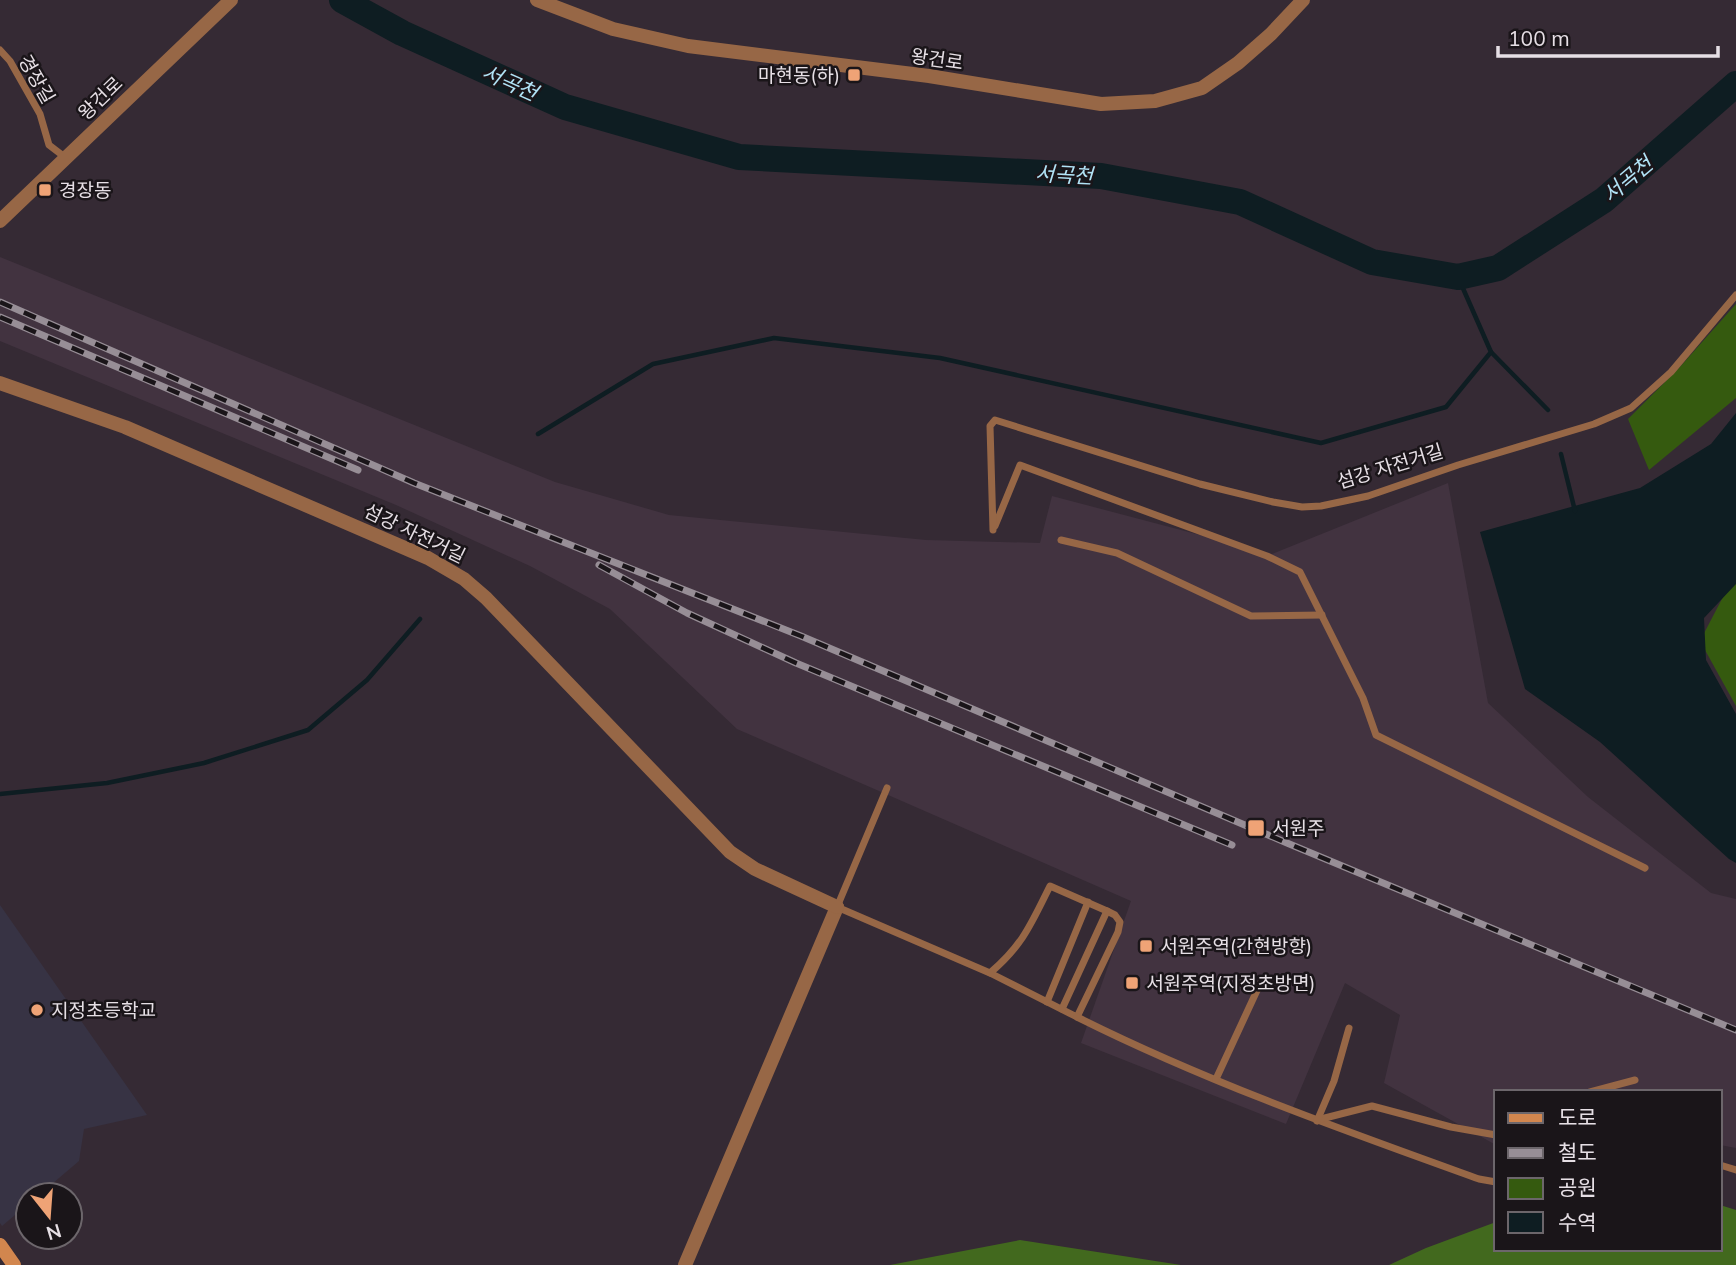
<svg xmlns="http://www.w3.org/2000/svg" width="1736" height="1265" font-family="Mulish,'Noto Sans KR',sans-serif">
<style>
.built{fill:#423340}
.education{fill:#373344}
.green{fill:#355a0f}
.forest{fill:#42691e}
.water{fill:#0e1d22}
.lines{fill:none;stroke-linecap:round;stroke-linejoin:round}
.stream{stroke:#0e1d22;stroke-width:4.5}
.river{stroke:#0e1d22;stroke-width:26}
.service{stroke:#976746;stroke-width:7}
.minor{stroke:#976746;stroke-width:14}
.tertiary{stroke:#976746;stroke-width:14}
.secondary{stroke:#d2864e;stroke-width:14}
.rail-casing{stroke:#978e96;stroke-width:7}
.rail{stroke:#1a1519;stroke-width:4.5;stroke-dasharray:13;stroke-linecap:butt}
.poi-dot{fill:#efa376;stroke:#1a1519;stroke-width:2.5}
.labels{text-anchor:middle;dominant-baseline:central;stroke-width:5;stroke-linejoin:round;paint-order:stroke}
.street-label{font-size:19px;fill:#e6dfe5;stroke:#1a1519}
.poi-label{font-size:19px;fill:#e6dfe5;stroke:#1a1519;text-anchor:start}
.water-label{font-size:21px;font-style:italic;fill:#b1e3f6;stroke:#1a1519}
</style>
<rect width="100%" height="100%" fill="#352a34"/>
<path class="built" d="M0,257L555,482L669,515L926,540L1040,543L1052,496L1272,554L1448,483L1488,703L1588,797L1711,893L1736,899V1148L1720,1145V1092H1496V1145L1384,1083L1400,1015L1345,983L1286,1124L1081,1043L1131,901L737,729L610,609L530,566L396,505L0,341Z"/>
<path class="education" d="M0,905L147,1115L84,1129L79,1161L39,1195H28V1204L2,1226L0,1223Z"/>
<g class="green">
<path d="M1736,304V398L1649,470L1628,419L1679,368Z"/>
<path d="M1736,572V706L1700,641Z"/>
</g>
<g class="forest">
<path d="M1720,1205L1736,1210V1265H1389L1426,1248L1496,1222V1249H1720Z"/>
<path d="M1020,1240L1181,1265H890Z"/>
</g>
<path class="water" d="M1736,413V584L1704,618L1706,660L1736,714V863L1729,859L1600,742L1525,689L1480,532L1640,488L1711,444Z"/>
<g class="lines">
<g class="stream">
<path d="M1491,352L1548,410"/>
<path d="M538,434L653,364L774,338L940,358L1321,443L1446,407L1491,352L1458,277"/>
<path d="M1561,454L1575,511"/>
<path d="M0,794L107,783L204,763L308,730L367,680L420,619"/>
</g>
<path class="river" d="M342,0L402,33L565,107L739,157L1101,176L1240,202L1372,262L1458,277L1498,268L1604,200L1736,84"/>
<g class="service">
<path d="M0,50L10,61L40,114L49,145L66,158"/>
<path d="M995,526L1020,465L1267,556L1300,572L1363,698L1376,735L1645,868"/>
<path d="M993,530L990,426L995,420L1200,484L1273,502L1302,507L1321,506L1368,496L1458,465L1594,424L1631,408L1671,372L1736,295"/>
<path d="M1061,540L1117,553L1251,616L1322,615"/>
<path d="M887,788L837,907L990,973"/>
<path d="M1050,886L1107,911L1115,915L1120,922L1118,932L1077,1017L990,973C1023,945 1031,924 1050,886Z"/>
<path d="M1047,1002L1088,902"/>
<path d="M1062,1009L1107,911"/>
<path d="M1077,1017C1207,1082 1343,1130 1479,1179L1496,1182"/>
<path d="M1216,1079L1260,984"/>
<path d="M1590,1092L1635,1080"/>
<path d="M1317,1120L1372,1106L1451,1127L1496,1135"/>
<path d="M1317,1121L1334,1081L1349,1028"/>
<path d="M1720,1165L1736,1170"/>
</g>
<path class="minor" d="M685,1265L837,907"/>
<g class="tertiary">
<path d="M537,0L613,29L688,46L929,76L1101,104L1155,101L1202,88L1238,63L1271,34L1303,0"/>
<path d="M0,221L231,0"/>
<path d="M0,383L125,427L428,558L464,579L486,598L730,852L755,869L837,907"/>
</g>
<path class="secondary" d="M0,1245L14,1265"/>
<g class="rail-casing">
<g id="rail">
<path d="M0,302L414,483L801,636L1287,843L1736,1030"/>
<path d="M0,317L358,470"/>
<path d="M599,565L687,613L796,663L1232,845"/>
</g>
</g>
<use href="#rail" class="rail"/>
</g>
<g class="poi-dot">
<rect x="847" y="68" width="14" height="14" rx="3.5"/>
<rect x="38" y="183" width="14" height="14" rx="3.5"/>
<rect x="1247" y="819" width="18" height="18" rx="3.5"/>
<rect x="1139" y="939" width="14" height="14" rx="3.5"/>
<rect x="1125" y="976" width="14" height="14" rx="3.5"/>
<circle cx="37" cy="1010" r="7"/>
</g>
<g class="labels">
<g class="street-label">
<text transform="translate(937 59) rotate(8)">왕건로</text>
<text transform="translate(37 79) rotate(60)">경장길</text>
<text transform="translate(100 98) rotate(-44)">왕건로</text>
<text transform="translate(1390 466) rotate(-17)">섬강 자전거길</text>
<text transform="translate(415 533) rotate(26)">섬강 자전거길</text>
</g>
<g class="poi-label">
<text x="840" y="75" text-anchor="end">마현동(하)</text>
<text x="59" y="190">경장동</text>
<text x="1272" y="828">서원주</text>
<text x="1160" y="946">서원주역(간현방향)</text>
<text x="1146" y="983">서원주역(지정초방면)</text>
<text x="51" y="1010">지정초등학교</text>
</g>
<g class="water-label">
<text transform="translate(510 82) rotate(24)">서곡천</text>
<text transform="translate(1064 174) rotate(3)">서곡천</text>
<text transform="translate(1627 179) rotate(-40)">서곡천</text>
</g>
</g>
<rect x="1494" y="1090" width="228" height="161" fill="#1a1519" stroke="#6c666b" stroke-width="2"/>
<rect x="1508" y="1113" width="35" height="10" fill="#d2864e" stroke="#6c666b" stroke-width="2"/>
<text x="1558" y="1125" font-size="21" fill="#e6dfe5">도로</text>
<rect x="1508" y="1148" width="35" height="10" fill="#978e96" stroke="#6c666b" stroke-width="2"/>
<text x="1558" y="1160" font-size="21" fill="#e6dfe5">철도</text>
<rect x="1508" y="1178" width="35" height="21" fill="#355a0f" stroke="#6c666b" stroke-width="2"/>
<text x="1558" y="1195" font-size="21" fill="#e6dfe5">공원</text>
<rect x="1508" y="1212" width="35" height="21" fill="#0e1d22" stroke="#6c666b" stroke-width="2"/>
<text x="1558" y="1230" font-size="21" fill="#e6dfe5">수역</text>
<g transform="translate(49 1216) rotate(163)"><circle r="33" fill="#1a1519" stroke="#6c666b" stroke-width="2"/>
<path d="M0-5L12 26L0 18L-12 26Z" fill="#efa376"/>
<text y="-10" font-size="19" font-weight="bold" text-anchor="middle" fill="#e6dfe5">N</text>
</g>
<path d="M1498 46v10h220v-10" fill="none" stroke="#e6dfe5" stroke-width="3.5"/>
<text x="1508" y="46" font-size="21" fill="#e6dfe5" stroke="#1a1519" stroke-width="5" paint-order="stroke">100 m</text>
</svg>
